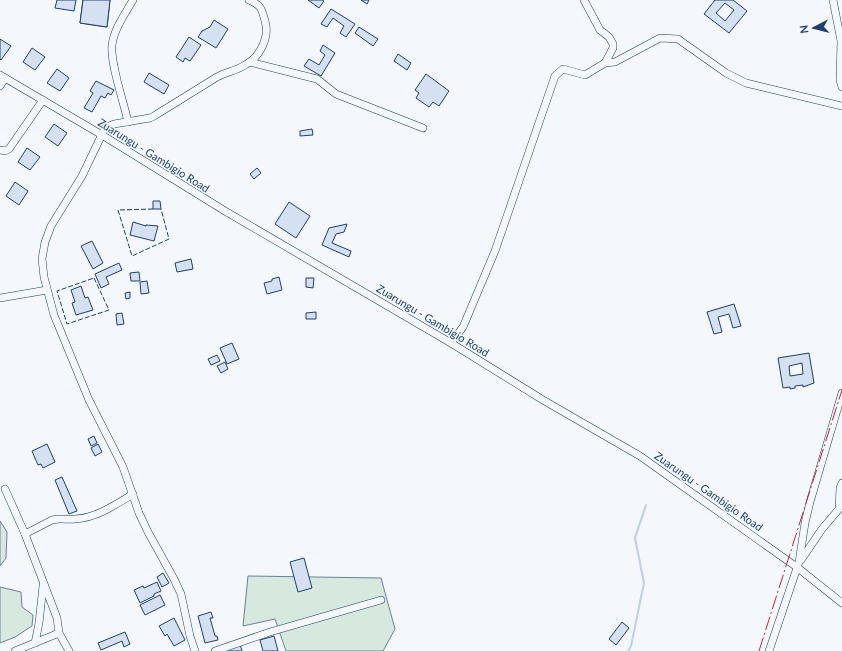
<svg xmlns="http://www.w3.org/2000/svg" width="842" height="651" font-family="Lato,sans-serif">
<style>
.green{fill:#d7e8df;stroke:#687fa3}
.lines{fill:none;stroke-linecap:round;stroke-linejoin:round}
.stream{stroke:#bed0e5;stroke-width:2}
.building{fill:#d5e0f0;stroke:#1d3f73;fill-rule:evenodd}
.street-casing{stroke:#1d3f73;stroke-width:8}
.street{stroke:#f4f7fb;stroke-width:7}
.fence{stroke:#1d3f73;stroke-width:1;stroke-dasharray:5 2;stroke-linecap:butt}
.power{stroke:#c62828;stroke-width:1;stroke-dasharray:14 3 2 3;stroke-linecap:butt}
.labels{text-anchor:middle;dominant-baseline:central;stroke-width:3;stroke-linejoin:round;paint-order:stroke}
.street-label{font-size:11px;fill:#1d3f73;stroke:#f4f7fb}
</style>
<rect width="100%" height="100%" fill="#f4f7fb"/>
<g class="green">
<path d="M0,521L7,532L6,558L0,566Z"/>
<path d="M248,576L381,578L395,629L383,651H286L275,619L243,626Z"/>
<path d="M0,587L21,592L22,607L33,615L32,626L15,637L0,643Z"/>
</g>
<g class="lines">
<path class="stream" d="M628,651L631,646L644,583L635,538L646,505"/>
</g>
<g class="building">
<path d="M57,0H76L74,11L55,8Z"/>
<path d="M83,0H89L87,14L101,16L103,0H101H110L107,27L80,23Z"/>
<path d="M83,0H110L107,27L80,23Z"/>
<path d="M308,0H322L324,1L319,8Z"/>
<path d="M361,0H369L367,4Z"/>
<path d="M715,0H733L747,11L729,33L704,14ZM725,3L734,10L725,21L716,13Z"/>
<path d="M331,9L355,24L346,37L340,33L344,26L333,18L327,27L321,24Z"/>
<path d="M214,20L228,29L216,48L198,37L202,31L210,27Z"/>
<path d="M359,27L378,39L373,46L355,33Z"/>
<path d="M189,37L201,45L190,61L185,58L183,62L176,57Z"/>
<path d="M0,39L11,46L1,60L0,59Z"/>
<path d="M323,45L335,53L321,76L304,66L309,59L319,65L325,55L320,51Z"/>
<path d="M32,48L45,57L35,70L23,62Z"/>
<path d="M398,54L411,63L407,70L394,61Z"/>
<path d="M57,69L69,78L60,91L47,83Z"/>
<path d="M149,73L169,85L164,94L144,82Z"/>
<path d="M426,74L449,91L439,106L433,102L429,107L416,98L419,93L415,90Z"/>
<path d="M96,81L114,90L111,95L108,93L105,98L101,96L92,112L84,108L93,93L90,91Z"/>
<path d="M54,124L67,133L58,146L45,137Z"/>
<path d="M312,129L313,135L300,136V131Z"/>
<path d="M27,148L40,157L30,170L18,162Z"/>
<path d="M257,168L261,173L254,179L250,174Z"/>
<path d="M15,182L28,191L19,205L6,196Z"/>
<path d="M153,201H160L161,209H153Z"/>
<path d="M289,202L310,216L296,238L275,224Z"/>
<path d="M133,222L146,226V225L158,226L154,241L130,235Z"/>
<path d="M347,224L344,232L336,234L332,243L351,251L349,257L322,245L329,228Z"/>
<path d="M92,241L103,263L93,269L81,246Z"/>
<path d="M191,259L193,269L177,272L175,263Z"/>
<path d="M119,263L122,270L106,277L109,284L101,288L95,274Z"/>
<path d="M139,272L140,281H131L130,273Z"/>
<path d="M279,277L282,290L267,294L264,283L272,281V279Z"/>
<path d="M306,278H314L313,288L306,287Z"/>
<path d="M147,281L149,293L141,294L140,282Z"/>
<path d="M81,286L85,298L88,297L93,310L76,315L72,303L75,302L71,290Z"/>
<path d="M130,292V298L126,299L125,293Z"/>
<path d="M734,304L741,326L733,328L729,314L718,317L722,332L714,334L707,312Z"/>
<path d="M316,312V319H306V313Z"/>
<path d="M122,313L124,324L117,325L116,314Z"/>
<path d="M232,343L239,359L227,364L220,348Z"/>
<path d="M809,353L814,383L803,387V385L795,386V388L790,389V387L783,388L778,358ZM802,363L803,374L790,376L789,366Z"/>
<path d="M217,355L220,361L211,365L208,359Z"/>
<path d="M225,362L228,369L221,373L217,366Z"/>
<path d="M94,436L97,443L91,446L88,439Z"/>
<path d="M47,444L55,462L43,468L41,464L38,465L32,451Z"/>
<path d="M98,444L102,452L95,456L91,448Z"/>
<path d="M62,477L77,511L69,514L55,480Z"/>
<path d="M304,558L312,588L298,592L290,562Z"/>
<path d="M163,573L169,583L162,587L157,577Z"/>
<path d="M157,582L161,591L154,594V596L140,603L134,590L143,586L144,588Z"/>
<path d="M160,595L165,605L145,615L140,605Z"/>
<path d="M211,612L213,618H210L215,636H217L218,640L205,643L198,616Z"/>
<path d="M174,618L185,640L174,646L167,634L165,636L159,626Z"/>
<path d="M622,622L629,628L616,645L609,639Z"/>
<path d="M125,632L130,644L124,647L122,641L101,650L98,643Z"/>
<path d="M274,636L278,651H263L260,640Z"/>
<path d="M240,644L242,651H222Z"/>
</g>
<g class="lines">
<g class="street-casing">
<g id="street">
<path d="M833,0L841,41L840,80L842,87"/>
<path d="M250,62L317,79L336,94L423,128"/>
<path d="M605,63L615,62L660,38L678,39L726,73L746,83L842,106"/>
<path d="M0,75L102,135L225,211L451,343L543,400L640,456L798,568L842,603"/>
<path d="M0,86L5,78"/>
<path d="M128,122C124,103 110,63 112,45C114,29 125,14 133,0"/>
<path d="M0,150L5,151L9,149L43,100"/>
<path d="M0,298L47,290"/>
<path d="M451,343L463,327L495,251L555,76L563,69L585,75L605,63L613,48V44L609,37L600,30L584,0"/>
<path d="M5,489L25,534L57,618L59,633L69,651"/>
<path d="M25,534L52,520C60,518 67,520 75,519C96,518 115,505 133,494"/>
<path d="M801,560L822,529L839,509L840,488L842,483"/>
<path d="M35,643L39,623L43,586"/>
<path d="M15,651L59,633"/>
<path d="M195,651L190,636L181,594L174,579L148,532L139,513L123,467L89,400L54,315L44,277L42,259L45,242L51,226L82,176L105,128L114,124L150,118L154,116C175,103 196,90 217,77C226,72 236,71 245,65C260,57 270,37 265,21C262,9 261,5 249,0"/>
<path d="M215,651L270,632L381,600"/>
<path d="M769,651L799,562L805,523L810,502L842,393"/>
</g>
</g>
<use href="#street" class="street"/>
<g class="fence">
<path d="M153,209L118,210L132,256L169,239L161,209"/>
<path d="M94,278L109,310L67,324L57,291Z"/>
</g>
<path class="power" d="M759,651L842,390"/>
</g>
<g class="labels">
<g class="street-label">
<text transform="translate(154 155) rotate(32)">Zuarungu - Gambigio Road</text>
<text transform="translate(433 320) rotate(31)">Zuarungu - Gambigio Road</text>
<text transform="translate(709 491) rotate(35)">Zuarungu - Gambigio Road</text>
</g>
</g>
<g transform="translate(814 28) rotate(263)" stroke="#f4f7fb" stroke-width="3" paint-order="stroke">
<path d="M0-3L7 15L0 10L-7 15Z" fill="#1d3f73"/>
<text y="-6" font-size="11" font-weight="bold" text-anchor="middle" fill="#1d3f73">N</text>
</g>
</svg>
